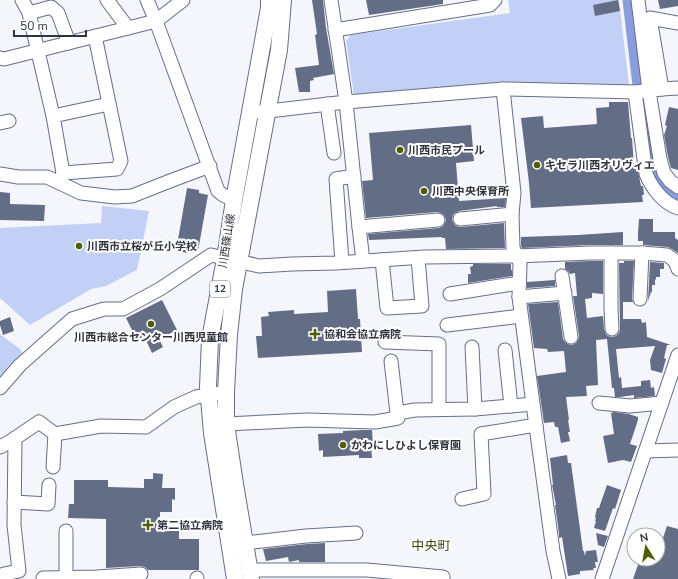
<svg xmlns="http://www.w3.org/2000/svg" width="678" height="579" font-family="'Nunito Sans','Noto Sans JP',sans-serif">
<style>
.green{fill:#c3d0f6}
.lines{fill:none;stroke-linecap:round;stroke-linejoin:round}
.river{stroke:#889cde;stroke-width:17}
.building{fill:#646d86}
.minor-casing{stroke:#666e87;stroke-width:15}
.major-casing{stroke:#666e87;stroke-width:18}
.minor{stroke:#fff;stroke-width:13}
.major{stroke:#fff;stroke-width:16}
.poi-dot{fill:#4e5e00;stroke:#fff;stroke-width:1.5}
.labels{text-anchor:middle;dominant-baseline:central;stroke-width:4;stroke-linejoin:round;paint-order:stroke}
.shield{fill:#fff;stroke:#6e7179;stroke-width:1}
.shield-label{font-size:10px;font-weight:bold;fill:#30343f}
.poi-label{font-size:11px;font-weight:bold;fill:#30343f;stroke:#fff;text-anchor:start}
.street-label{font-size:11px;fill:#30343f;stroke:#fff}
.quarter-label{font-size:13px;fill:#39450a;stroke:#fff}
</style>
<rect width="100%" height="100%" fill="#f4f6fc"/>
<g class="green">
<path d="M508,0H619L629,85L504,83L362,95H354L346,41L351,35L510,13Z"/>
<path d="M102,206L149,211L137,270L106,286L91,289L30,325L0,298V228L101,223Z"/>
<path d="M0,333L1,335L20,349L23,354L0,377Z"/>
</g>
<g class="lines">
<path class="river" d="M631,0L647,136L654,176L669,193L678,198"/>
</g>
<g class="building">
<path d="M312,0H323L326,28L334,74L313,78L314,80L310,81V92H299L295,68L319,65L315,35L317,34L316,27Z"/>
<path d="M366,0H443V4L369,15Z"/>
<path d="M618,0L620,11L595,16L593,5Z"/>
<path d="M658,0H678V6L660,9Z"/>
<path d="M609,102H628L631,138H632L634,166H637L641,186H643L644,195H642L643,202L531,208L529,183L521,118L543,116L544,128L597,124L596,108L609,107Z"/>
<path d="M669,107L678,109V170L671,168L668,157L664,135L667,126L665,125Z"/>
<path d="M471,125L474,161L456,163L459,201L506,198L505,207H497V206L459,211L455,213L453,215L452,220L454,224L456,226L460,227L504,223L505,248L446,249L445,238H442V237L369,240L368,234L439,228L443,226L445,223L446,220L444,215L441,213L437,212L366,218L362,181L373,180L369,133Z"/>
<path d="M187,188L199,190V193L208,195L198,251L188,249V253L176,251Z"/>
<path d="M0,192L10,193V204L45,205L44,221L0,220Z"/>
<path d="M639,219H653V232H675V238L678,240V253L672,249L668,247L643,245V241H638V232Z"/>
<path d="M623,232V245H590L522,248L521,246V237L578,235Z"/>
<path d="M590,261H603V294L592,293V298L585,299L587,318L603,316L604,329L606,334L608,336L612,337L616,336L619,333L620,329L619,263H624V261H634L632,299L633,302H623V319H641L642,323L646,322L647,337L671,345H667L664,358L666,359L662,373L651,370L650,360L655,346L616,349L619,378L621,377L622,388L641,386V381L650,380L651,388L654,387L655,396L634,398V395L620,397H615L614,388H612L607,339L596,340L598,385L586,386L587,396L566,397L569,420H568L570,432H568L570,441L561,443L558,427H555L554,422L544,423L537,376L566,372L564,351L548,352L547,349L534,348L528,304L558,302L563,339L565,342L568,344L572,345L576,343L578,340L579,336L573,296H577L575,273L570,274L568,271L565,269V262Z"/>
<path d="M650,262L664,263V269H660V277H656V280L655,279V285H652V292H651L648,301Z"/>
<path d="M473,264H511V270H512V276L468,283V274H471L470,267L473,266Z"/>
<path d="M555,280V286L527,288V282Z"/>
<path d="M356,289L358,319H360L362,352L258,358L256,336H262L261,317L269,316L268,312L294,310V314L328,312L327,291Z"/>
<path d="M162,300L177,330L159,339L163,347L152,353L144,336L137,340L126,318Z"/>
<path d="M10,317L14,331L3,335L0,325V321Z"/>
<path d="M614,412L629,414L638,417V420L630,444L637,446L631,462L623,460L608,463L603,436L614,434L611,413Z"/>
<path d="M362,430H372L373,446H371L372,458H359V455L323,457V450L319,451L318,434L343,433V431Z"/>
<path d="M567,455L568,463H571L583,551H584L585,556L586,551L596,550L598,562H595L596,568H593L594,570L580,571V574L568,576L562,537L559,538V534L558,526L555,505H556L552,485H553L550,458Z"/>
<path d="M153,473L163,474L162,488H175V500L172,499V512H160V517H158V531H179V539H199V570H148L145,567L140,566L106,568V519L68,518L69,504H74V480H108V487L144,488V479H153Z"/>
<path d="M607,485L621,490L615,509L613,508L605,531L594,528L596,521H595L596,518L595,517L597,508H599Z"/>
<path d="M667,526L678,529V579H633L640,559H647L655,561L656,559H658V553Z"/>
<path d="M596,533L608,536L604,547L598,545Z"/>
<path d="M325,543V562H299V560L289,562L288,557L266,561L263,549L307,544Z"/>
</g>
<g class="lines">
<g class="minor-casing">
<g id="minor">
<path d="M22,0L29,13L53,116L63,173L61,181"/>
<path d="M107,0L128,28"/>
<path d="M147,0L156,21L218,191L223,195L234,200"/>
<path d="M638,0L649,91L660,159L664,173L670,181L678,187"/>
<path d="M29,13L51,7L58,13L69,43"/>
<path d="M335,30L490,5L495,0"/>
<path d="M0,58L4,59L156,21L183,0"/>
<path d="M503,89L514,193L512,214L513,248L520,263L519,297L533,404"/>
<path d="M662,89L678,88"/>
<path d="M635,92L646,174C652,188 663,203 678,208"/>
<path d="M327,104L334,153"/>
<path d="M260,112L346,102L331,0"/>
<path d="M53,116L109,104"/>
<path d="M0,123L9,121"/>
<path d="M63,173L117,169L121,161L95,36"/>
<path d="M0,174L18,177H47L81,193L115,197L132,196L170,181L210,166"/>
<path d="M460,219L512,214"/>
<path d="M359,227L346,102L503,89L635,92L662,89L650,18L678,23"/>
<path d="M611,253V308L612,329"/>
<path d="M382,260L387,308L422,306L418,258"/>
<path d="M363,261L359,227L438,220"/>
<path d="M342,262L336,179L354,176"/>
<path d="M562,276L571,337"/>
<path d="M450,294L519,283"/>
<path d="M519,297L565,293"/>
<path d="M640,299L642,253"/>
<path d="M447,325L521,316"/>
<path d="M385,342L439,344V409"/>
<path d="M472,347L475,409"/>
<path d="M505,350L511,406"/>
<path d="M391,361L397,413"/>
<path d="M0,388L20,365L72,319L104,309H123L160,289L211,255L259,266L292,264L336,263L424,257L516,256L590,253H642L667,255L675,261L678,269"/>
<path d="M599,403L630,406L662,403"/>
<path d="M226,424L307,420L375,422L398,418L397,413L415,410L475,409L533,404L553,551L559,579"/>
<path d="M0,447L11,441L39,422L55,434L101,426L146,427L174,407L196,397L226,392"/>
<path d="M646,451L678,450"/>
<path d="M53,467L55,434"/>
<path d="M462,499L484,494L481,434L536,425"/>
<path d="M14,502L48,504L49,485"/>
<path d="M245,543L306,536L356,533"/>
<path d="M250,570H367L443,577V579"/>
<path d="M0,576L4,574L19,571L14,525L15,438"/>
<path d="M66,578V531"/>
<path d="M197,578V579"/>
<path d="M44,579L43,578L97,577L141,574"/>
<path d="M602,579L678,355"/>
</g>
</g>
<g class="major-casing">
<g id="major">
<path d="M235,579L212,433L208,387L210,339L225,259L234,200L269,8V0"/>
<path d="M251,579L235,484L226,424V392L229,335L234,289L279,50L283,0"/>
</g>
</g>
<use href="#minor" class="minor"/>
<use href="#major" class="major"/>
</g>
<g class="poi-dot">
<circle cx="400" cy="150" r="4"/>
<circle cx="537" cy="165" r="4"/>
<circle cx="424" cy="191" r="4"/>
<circle cx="79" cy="246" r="4"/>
<circle cx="151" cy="324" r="4"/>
<path d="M313 328h4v4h4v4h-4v4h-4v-4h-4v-4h4z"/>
<circle cx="343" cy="445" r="4"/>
<path d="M146 519h4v4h4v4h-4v4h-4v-4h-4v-4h4z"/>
</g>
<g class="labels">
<rect class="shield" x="210" y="281" width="20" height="16" rx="3"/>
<g class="shield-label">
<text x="220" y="289">12</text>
</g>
<g class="poi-label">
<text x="408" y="150">川西市民プール</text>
<text x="545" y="165">キセラ川西オリヴィエ</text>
<text x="432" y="191">川西中央保育所</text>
<text x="87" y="246">川西市立桜が丘小学校</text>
<text x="324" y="334">協和会協立病院</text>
<text x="151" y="337" text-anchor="middle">川西市総合センター川西児童館</text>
<text x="351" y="445">かわにしひよし保育園</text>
<text x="157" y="525">第二協立病院</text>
</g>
<g class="street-label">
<text transform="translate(227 241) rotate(-81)">川西篠山線</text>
</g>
<g class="quarter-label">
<text x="431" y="546">中央町</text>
</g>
</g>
<g transform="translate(646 547) rotate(349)"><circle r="19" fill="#ffffff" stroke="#acaeb2"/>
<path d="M0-3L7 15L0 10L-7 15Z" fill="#4e5e00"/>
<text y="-6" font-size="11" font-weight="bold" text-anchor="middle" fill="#30343f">N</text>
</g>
<path d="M14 30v6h72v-6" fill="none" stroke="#30343f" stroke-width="2"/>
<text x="20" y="30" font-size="12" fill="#30343f" stroke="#ffffff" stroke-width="3" paint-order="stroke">50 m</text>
</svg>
